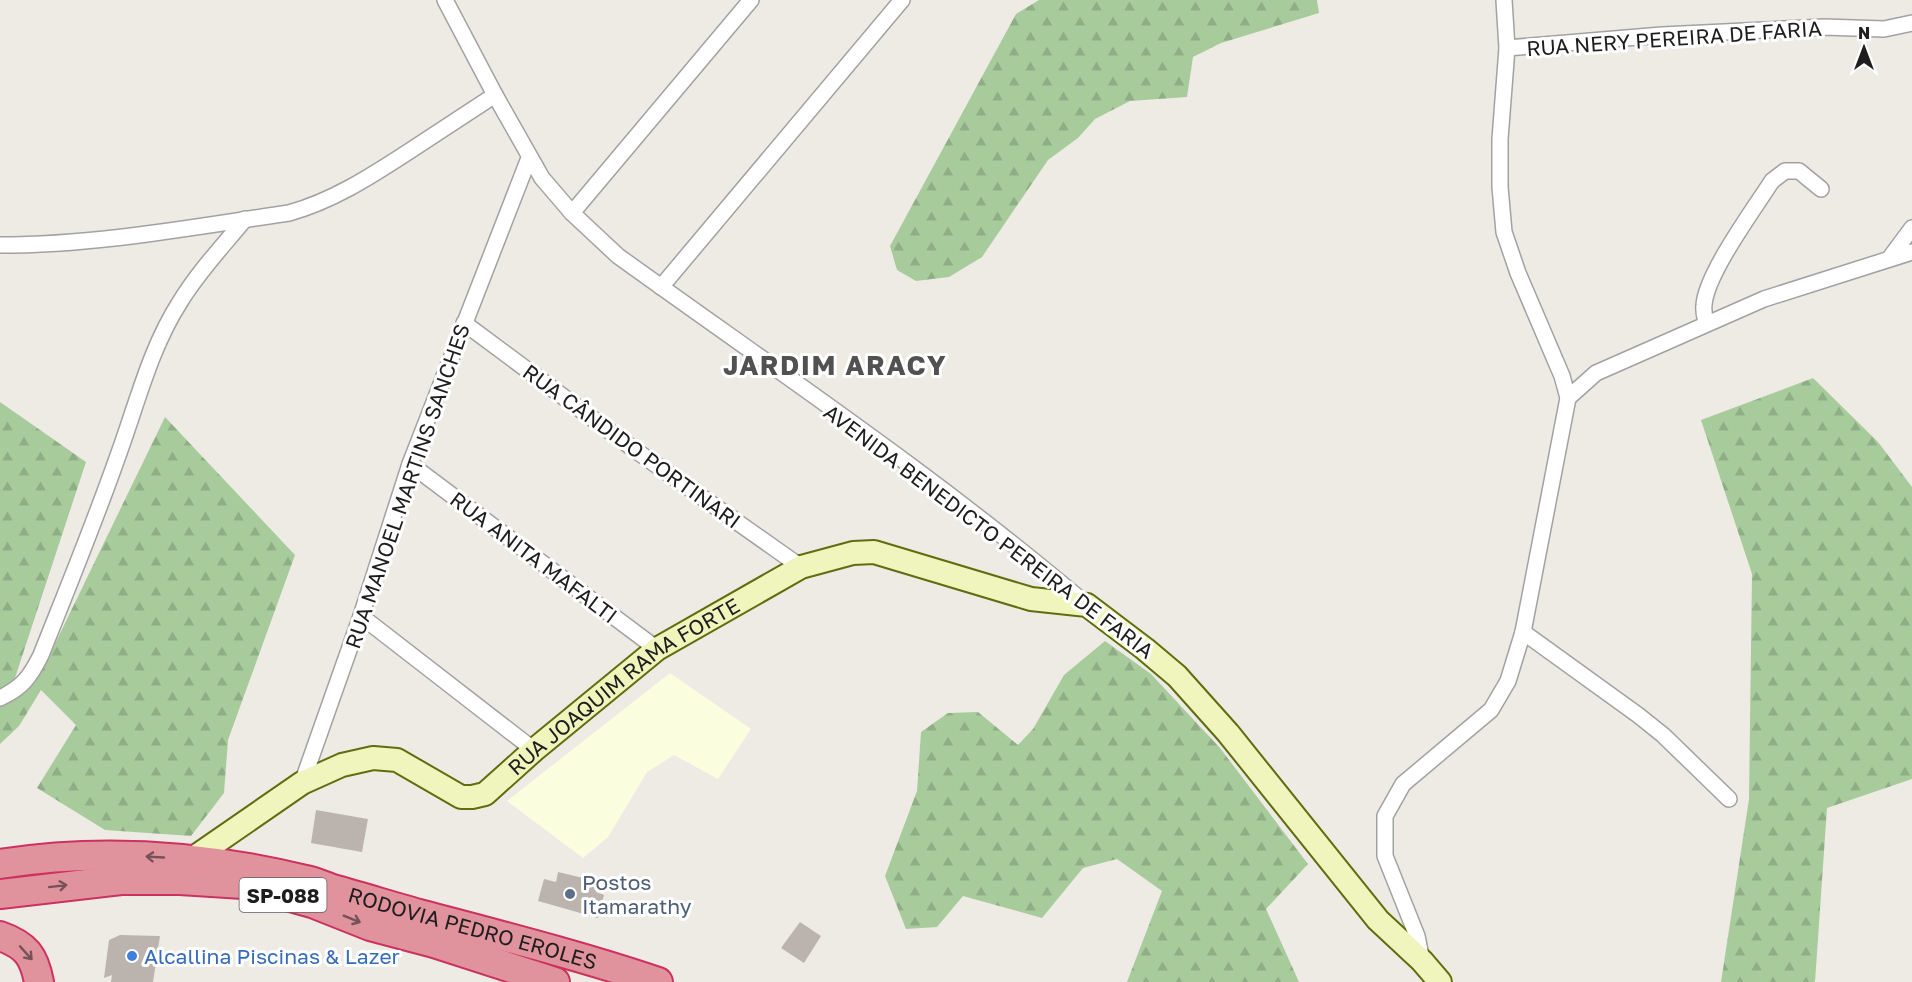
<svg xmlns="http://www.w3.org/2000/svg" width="1912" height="982" font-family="'Golos Text',sans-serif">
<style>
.education{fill:#fbfddf}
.forest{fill:url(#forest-firs)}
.building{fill:#bbb4ae}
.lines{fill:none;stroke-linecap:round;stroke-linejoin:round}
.street-casing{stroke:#a2a2a2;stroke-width:18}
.secondary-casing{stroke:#5e6d0d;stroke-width:26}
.highway-casing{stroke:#cd315f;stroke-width:32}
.street{stroke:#fff;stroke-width:15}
.secondary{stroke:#eff5bc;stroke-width:22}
.highway{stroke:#e0929d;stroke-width:28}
.oneway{stroke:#755257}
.service-dot{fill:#5c6f8a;stroke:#fff;stroke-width:2}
.shop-dot{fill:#3f7fe0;stroke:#fff;stroke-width:2}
.labels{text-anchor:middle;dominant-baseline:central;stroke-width:6;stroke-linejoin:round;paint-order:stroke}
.shield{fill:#fff;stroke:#626262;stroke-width:1.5}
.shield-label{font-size:20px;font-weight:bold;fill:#1e1e1e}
.street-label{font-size:21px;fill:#1e1e1e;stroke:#fff}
.service-label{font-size:21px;fill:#4e5e75;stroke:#fff;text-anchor:start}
.shop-label{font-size:21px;fill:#366cbe;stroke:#fff;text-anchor:start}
.district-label{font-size:27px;font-weight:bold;letter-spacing:1.5px;fill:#515151;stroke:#fff}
</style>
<defs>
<pattern id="forest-firs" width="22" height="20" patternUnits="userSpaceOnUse" patternTransform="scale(1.5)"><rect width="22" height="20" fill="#a8cb9c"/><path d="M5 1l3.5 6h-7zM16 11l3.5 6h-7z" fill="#90ae86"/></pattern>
</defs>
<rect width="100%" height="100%" fill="#eeebe5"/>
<path class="education" d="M670,673L751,729L718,779L674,755L647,772L608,837L583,858L507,801Z"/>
<g class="forest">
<path d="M1039,0H1317L1319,13L1221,43L1193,57L1187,97L1130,101L1095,119L1078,138L1048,160L982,257L949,277L916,281L897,270L890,246L1016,14Z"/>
<path d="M1813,378L1878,442L1912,487V779L1827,808L1815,982H1721L1749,799L1752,574L1701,420Z"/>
<path d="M0,402L86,462L11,690L50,654L165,417L295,555L228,740L224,793L191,836L105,830L37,788L76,725L41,690L19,726L0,744Z"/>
<path d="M1105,641L1151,674L1220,748L1308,864L1266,909L1299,982H1127L1162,891L1117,859L1083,868L1042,918L963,896L937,927L906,929L885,876L917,791L921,732L948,713L978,712L1018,745L1033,729L1064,675Z"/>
</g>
<g class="building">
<path d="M316,810L368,819L362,852L311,843Z"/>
<path d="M558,872L600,882L596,892L604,895L598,918L538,901L544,879L556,882Z"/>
<path d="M800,922L821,936L804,963L781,948Z"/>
<path d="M120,935L160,936L153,982H111L112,975L104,978L109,940Z"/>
</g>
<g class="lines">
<g class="street-casing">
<g id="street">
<path d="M445,0L495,95L542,178L572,213L618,256C776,370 939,479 1087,605"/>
<path d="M1507,48L1662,35L1824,27L1884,29L1912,23"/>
<path d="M572,213L751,0"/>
<path d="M0,245C97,245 193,227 289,213C332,201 368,178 405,154C435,134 465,115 495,95"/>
<path d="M1889,259L1912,228"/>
<path d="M661,287L902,0"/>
<path d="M464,323L635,450L801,567"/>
<path d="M1706,323C1705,317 1703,311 1704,305C1706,274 1754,209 1772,181L1785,171H1799L1821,189"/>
<path d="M1568,398L1596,373L1764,299L1912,252"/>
<path d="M410,464L657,649"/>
<path d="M361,616L534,750"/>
<path d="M1523,632L1638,715L1663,735L1729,799"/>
<path d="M0,698C23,687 30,677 41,655C68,587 96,519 120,450C138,400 151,347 180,302C198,272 223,246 245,219"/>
<path d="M302,783L361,616L410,464L529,158"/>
<path d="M1422,961L1417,936L1385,856V816L1403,784L1491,710L1508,681L1523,632L1568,398L1562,376L1518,273L1504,232L1500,187V139L1507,48L1504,0"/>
</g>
</g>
<g class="secondary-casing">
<g id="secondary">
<path id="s1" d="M192,859L302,783L342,765L373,758L397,760L461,797H472L485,794L534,750L657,649L801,567L853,553L874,552L1031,599L1087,605L1145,649L1177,676L1228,733L1378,920L1422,961L1440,982"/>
</g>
</g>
<g class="highway-casing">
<g id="highway">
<path id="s2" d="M0,864C101,848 207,856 306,880C316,882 326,887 336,890C365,898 394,907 423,915C502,936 581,956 658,982"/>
<path d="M0,894L121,880H180L243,884L312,903L370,926L434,943L555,982"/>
<path d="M0,936C26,945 34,956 39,982"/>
</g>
</g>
<use href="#street" class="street"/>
<use href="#secondary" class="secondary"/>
<use href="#highway" class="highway"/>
</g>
<defs><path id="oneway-shaft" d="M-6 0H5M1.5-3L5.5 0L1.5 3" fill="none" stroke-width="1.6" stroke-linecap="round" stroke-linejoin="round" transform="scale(1.5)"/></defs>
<g class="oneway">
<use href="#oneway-shaft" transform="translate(155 857) rotate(-177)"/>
<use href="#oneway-shaft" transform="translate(58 886) rotate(-7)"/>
<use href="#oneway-shaft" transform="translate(352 919) rotate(22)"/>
<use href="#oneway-shaft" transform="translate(26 953) rotate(48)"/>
</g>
<circle class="service-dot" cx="570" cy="894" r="6"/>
<circle class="shop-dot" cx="132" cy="956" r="6"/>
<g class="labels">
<rect class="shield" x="239.5" y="878" width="87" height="34" rx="4.5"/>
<g class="shield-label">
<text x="283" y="895">SP-088</text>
</g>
<g class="street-label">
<text transform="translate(1674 38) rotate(-4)">RUA NERY PEREIRA DE FARIA</text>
<text transform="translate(632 446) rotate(36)">RUA CÂNDIDO PORTINARI</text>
<text transform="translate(407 486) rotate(-71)">RUA MANOEL MARTINS SANCHES</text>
<text transform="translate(989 531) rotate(37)">AVENIDA BENEDICTO PEREIRA DE FARIA</text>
<text transform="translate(534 557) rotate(37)">RUA ANITA MAFALTI</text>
<text stroke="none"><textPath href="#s1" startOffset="508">RUA JOAQUIM RAMA FORTE</textPath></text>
<text stroke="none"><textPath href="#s2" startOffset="482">RODOVIA PEDRO EROLES</textPath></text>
</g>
<g class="service-label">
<text x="582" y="882">Postos<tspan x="582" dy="24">Itamarathy</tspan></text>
</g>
<g class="shop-label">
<text x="144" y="956">Alcallina Piscinas &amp; Lazer</text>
</g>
<g class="district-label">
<text x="835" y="365">JARDIM ARACY</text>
</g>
</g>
<g transform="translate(1864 48)" stroke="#ffffff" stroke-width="4.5" paint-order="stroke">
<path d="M0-4.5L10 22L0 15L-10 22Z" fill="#1e1e1e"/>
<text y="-9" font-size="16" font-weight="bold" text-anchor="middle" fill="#1e1e1e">N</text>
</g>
</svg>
